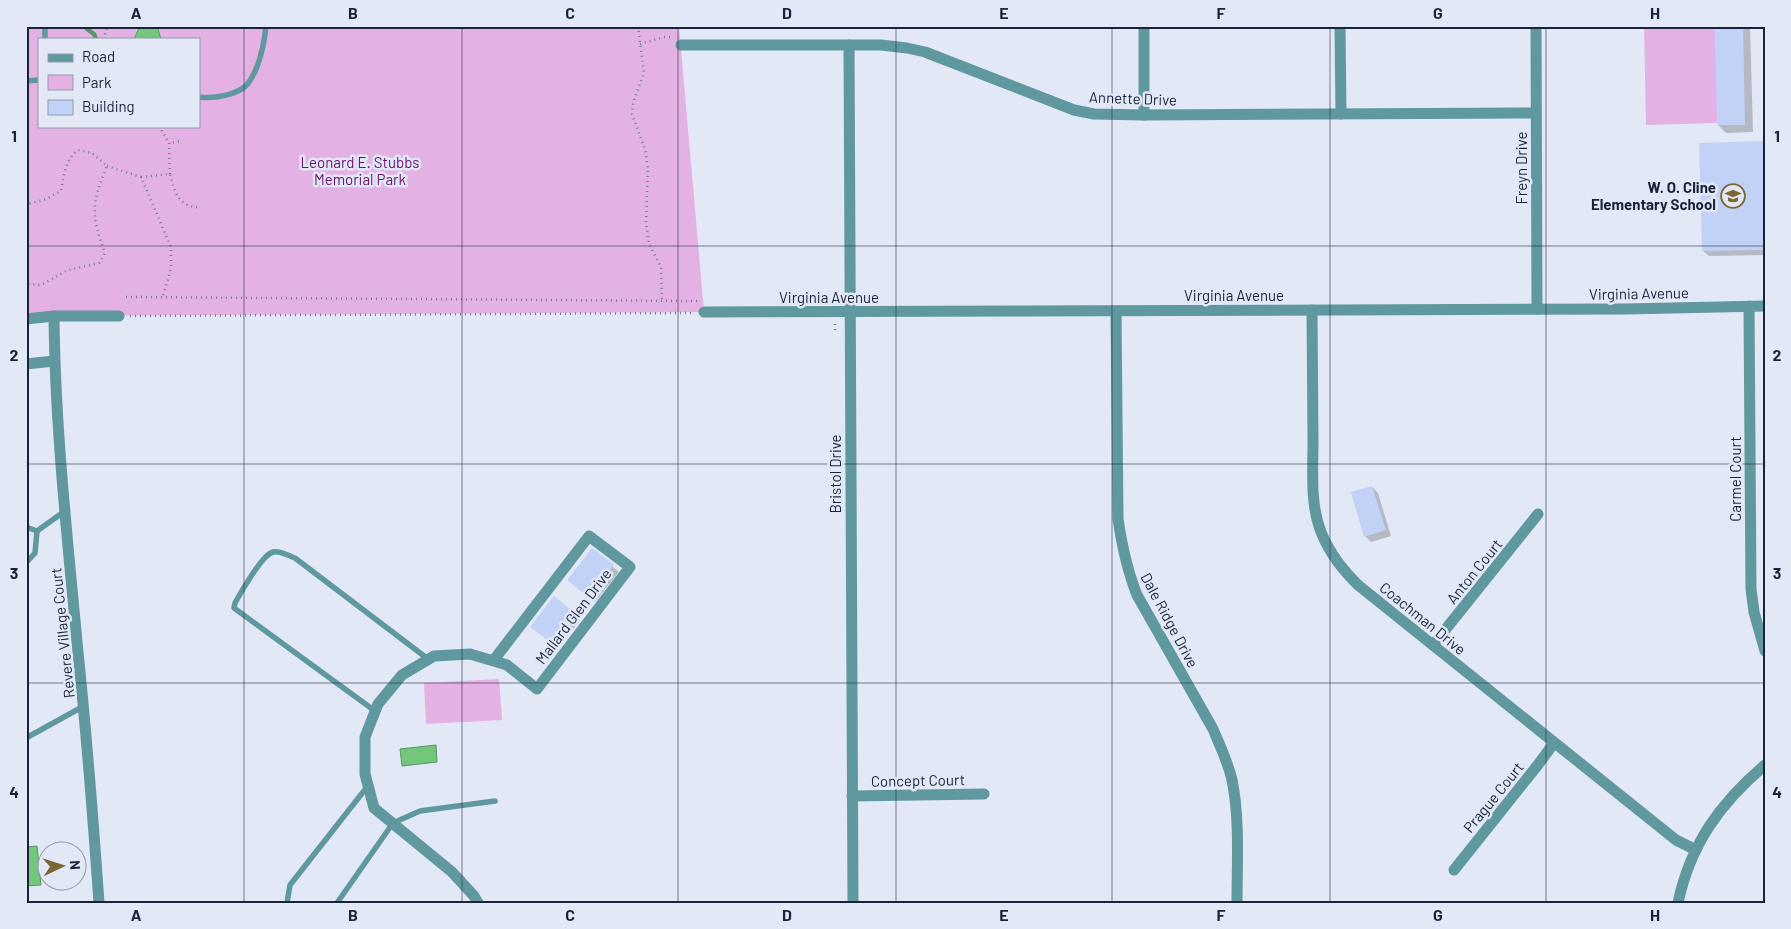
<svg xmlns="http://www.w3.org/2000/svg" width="1791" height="929" font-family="Barlow,sans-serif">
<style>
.green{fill:#e4b1e5;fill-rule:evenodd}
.water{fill:#73c77b;stroke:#589668}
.shadow{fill:#0003}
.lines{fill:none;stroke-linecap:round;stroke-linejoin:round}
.stream{stroke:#589668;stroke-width:4.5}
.building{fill:#c1d2f6}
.path{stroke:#747c8f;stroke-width:2.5;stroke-dasharray:1 4;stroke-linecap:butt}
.service{stroke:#5f989f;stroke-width:5.5}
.minor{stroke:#5f989f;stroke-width:11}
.grid{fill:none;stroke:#19233a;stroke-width:1;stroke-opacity:0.55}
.labels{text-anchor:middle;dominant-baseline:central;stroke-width:5;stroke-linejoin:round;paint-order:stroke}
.street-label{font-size:15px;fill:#19233a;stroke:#e2e8f5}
.park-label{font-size:15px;fill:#6d1072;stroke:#e2e8f5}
.poi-label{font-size:15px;font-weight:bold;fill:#19233a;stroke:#e2e8f5;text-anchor:end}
.neatline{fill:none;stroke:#19233a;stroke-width:2}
.grid-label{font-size:16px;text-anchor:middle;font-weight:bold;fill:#19233a}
</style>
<rect width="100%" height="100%" fill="#e2e8f5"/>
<g class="green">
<path d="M26,26H679L704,312L54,316L26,319ZM39,39H199V126H39Z"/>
<path d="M1644,26H1715L1718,123L1646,125Z"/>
<path d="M499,679L502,720L426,724L424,683Z"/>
</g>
<g class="water">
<path d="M140,26H157L161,39H134Z"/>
<path d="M436,745L437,762L402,766L400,749Z"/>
<path d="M37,846L41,885L26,886V847Z"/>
</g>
<g class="shadow">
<path d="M1716,26H1750L1753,132L1726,133L1718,125Z"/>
<path d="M1765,142V255L1709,256L1703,251Z"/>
<path d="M1372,487L1378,493L1391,536L1371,542L1365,536Z"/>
<path d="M592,550L619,572L595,602L574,585Z"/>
<path d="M554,598L580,620L558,648L538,632Z"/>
</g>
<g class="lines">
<path class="stream" d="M87,26V29L94,34L96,39"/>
</g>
<g class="building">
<path d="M1715,26H1743L1745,125H1717Z"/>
<path d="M1765,141V250L1702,251L1699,143Z"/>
<path d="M1372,486L1386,530L1364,537L1351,492Z"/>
<path d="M592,548L614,565L588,597L567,580Z"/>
<path d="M554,596L575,613L552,643L530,627Z"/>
</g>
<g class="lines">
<g class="path">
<path d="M638,26L644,73L633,103L632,114L645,149L648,169L646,222L649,244L661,267L662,300"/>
<path d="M103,39L108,26"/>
<path d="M640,44L664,37H673"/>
<path d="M159,126L169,143"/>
<path d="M107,166L141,177L171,247V268L163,296"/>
<path d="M170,174L169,143L182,141"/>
<path d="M141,177L170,174C174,191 179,209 201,207"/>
<path d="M26,207L31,203L44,200L61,191C64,175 65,160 78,150L92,153L107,166C91,205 91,213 105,253L99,263L68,270L41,285L26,284"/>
<path d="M126,297L697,301"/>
<path d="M130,316L692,313"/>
<path d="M835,324V332"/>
</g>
<g class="service">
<path d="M45,39V26"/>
<path d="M26,81L39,80"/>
<path d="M199,97C213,99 241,95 249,82C260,66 264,45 266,26"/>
<path d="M26,527L37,531"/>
<path d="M37,531L65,511"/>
<path d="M26,563L35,553L37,531"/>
<path d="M375,711L234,608L235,603C241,592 262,555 273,552C280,550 289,556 295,558L428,659"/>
<path d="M26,738L84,706"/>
<path d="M287,903L290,885L367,787"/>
<path d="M337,903L393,823L420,811L495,801"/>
</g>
<g class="minor">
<path d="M1144,26V115"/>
<path d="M1340,26L1341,114"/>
<path d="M1536,26L1537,309"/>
<path d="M681,45H881L907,48L925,52L1074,110L1094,114L1144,115L1536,113"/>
<path d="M849,45L853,903"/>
<path d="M1749,306L1751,589L1754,612L1765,651"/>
<path d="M1312,310C1312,354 1313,397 1313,441C1313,471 1310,504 1321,532C1330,554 1342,569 1358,585L1676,840L1696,850"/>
<path d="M1116,311L1118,519C1122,546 1127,570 1137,595L1213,729C1220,746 1228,762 1232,780C1240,819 1237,863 1237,903"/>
<path d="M704,312L1625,309L1765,306"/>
<path d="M54,316C55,425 67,534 77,642C86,729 93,816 99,903"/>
<path d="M26,319L54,316H119"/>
<path d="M26,364L54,361"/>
<path d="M1433,645L1538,514"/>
<path d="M852,796L984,794"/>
<path d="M1454,870L1537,766L1554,743"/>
<path d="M478,903L474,896L452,872L374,808L365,774V737L378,704L402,675L434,656L470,654L507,665L537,689L630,567L589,536L493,661"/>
<path d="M1678,903C1690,845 1720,803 1765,765"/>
</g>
</g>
<path class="grid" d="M244,26V903M462,26V903M678,26V903M896,26V903M1112,26V903M1330,26V903M1546,26V903M26,246H1765M26,464H1765M26,683H1765"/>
<defs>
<g id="school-ring" transform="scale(1.25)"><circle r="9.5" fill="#e2e8f5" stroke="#7b6635" stroke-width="1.5"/><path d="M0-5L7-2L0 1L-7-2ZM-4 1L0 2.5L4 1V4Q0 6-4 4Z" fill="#7b6635"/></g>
</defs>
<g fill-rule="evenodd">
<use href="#school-ring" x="1733" y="196"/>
</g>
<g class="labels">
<g class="street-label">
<text transform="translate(1133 98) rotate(2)">Annette Drive</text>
<text transform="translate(1521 168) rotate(-90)">Freyn Drive</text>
<text transform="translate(1639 293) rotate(-1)">Virginia Avenue</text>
<text x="1234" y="295">Virginia Avenue</text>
<text x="829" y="297">Virginia Avenue</text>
<text transform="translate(835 474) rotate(-90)">Bristol Drive</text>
<text transform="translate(1735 479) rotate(-90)">Carmel Court</text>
<text transform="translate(1474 571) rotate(-51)">Anton Court</text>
<text transform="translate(573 616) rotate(-53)">Mallard Glen Drive</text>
<text transform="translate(1423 618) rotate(39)">Coachman Drive</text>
<text transform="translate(1170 620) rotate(62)">Dale Ridge Drive</text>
<text transform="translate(62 633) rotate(-96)">Revere Village Court</text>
<text transform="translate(918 780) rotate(-1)">Concept Court</text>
<text transform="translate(1493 797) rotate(-51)">Prague Court</text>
</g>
<g class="park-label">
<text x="360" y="162">Leonard E. Stubbs<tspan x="360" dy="17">Memorial Park</tspan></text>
</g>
<g class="poi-label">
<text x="1716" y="187">W. O. Cline<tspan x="1716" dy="17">Elementary School</tspan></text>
</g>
</g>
<rect width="1791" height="929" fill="none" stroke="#e2e8f5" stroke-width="55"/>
<rect x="38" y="38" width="162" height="90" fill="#e2e8f5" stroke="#9299aa"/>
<rect x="48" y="54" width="25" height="8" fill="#5f989f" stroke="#9299aa"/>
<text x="82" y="62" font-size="15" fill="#19233a">Road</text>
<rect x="48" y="75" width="25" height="15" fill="#e4b1e5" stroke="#9299aa"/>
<text x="82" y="88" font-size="15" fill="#19233a">Park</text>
<rect x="48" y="100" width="25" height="15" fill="#c1d2f6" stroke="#9299aa"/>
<text x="82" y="112" font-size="15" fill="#19233a">Building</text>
<g transform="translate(62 866) rotate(86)"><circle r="24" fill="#e2e8f5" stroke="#9299aa"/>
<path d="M0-4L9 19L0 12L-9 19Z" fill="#7b6635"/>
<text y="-8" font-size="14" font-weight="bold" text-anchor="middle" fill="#19233a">N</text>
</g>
<rect x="28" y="28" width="1736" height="874" class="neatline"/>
<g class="grid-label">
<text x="136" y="19">A</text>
<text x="353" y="19">B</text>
<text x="570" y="19">C</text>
<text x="787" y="19">D</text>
<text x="1004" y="19">E</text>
<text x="1221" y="19">F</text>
<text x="1438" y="19">G</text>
<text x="1655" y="19">H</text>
<text x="14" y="142">1</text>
<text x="1777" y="142">1</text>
<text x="14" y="361">2</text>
<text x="1777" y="361">2</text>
<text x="14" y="579">3</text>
<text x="1777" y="579">3</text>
<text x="14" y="798">4</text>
<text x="1777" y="798">4</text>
<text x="136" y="921">A</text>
<text x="353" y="921">B</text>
<text x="570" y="921">C</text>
<text x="787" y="921">D</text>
<text x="1004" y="921">E</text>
<text x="1221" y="921">F</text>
<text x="1438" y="921">G</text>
<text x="1655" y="921">H</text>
</g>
</svg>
